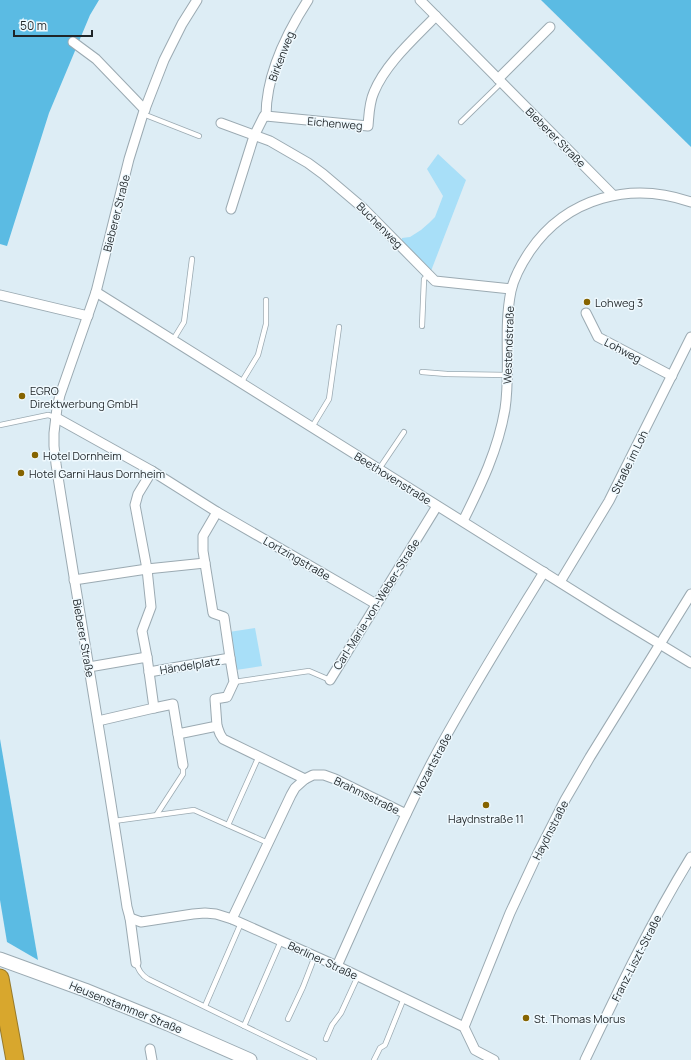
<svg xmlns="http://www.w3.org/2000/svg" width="691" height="1060" font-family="Manrope,sans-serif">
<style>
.green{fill:#a8dff8}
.forest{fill:#5bbbe3}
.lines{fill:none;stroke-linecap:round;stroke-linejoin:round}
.lane-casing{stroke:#9baab2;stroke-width:6}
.street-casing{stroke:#9baab2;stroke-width:11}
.secondary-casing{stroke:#9baab2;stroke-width:15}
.highway-casing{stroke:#977a2b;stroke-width:19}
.lane{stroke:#fff;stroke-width:4.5}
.street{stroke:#fff;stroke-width:9}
.secondary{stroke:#fff;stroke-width:13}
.highway{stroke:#d8a72d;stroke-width:17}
.poi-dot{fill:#866400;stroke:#eff9fe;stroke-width:1.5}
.labels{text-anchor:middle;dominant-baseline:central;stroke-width:3;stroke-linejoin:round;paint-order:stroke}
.street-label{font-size:11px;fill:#1f2528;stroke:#eff9fe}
.poi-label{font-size:11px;fill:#1f2528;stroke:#eff9fe;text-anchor:start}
</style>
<rect width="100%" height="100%" fill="#ddedf5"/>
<g class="green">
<path d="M438,154L466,180L431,271L402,241V238L410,237L421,230L429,223L435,217L443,196L427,169Z"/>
<path d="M255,628L262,666L236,670L229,632Z"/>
</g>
<g class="forest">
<path d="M0,0H99L90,15L49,113L7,246L0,244Z"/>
<path d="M541,0H691V147Z"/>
<path d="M0,739L38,960L7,942L0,900Z"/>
</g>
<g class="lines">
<g class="lane-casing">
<g id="lane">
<path d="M143,114L199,136"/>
<path d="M461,122L502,82"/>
<path d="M422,326L424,279L428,275"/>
<path d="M173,340L184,322L192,259"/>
<path d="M422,372L447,374L508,375"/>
<path d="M241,383L258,355L266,324V300"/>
<path d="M0,425L48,415L55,417"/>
<path d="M312,427L329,399L339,327"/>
<path d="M379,469L404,432"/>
<path d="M234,682L309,671L330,680"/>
<path d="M157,814L183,774V765"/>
<path d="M114,821L194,810L268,843"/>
<path d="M228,825L259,756"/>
<path d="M136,963C139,970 141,975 148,979L314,1060"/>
<path d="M205,1006L241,923"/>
<path d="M288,1019L303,987L315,956"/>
<path d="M244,1026L281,941"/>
<path d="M326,1039L332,1025L341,1013L358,976"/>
<path d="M374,1060L380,1048L385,1045L404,998"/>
</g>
</g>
<g class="street-casing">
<g id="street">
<path d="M420,0L613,195"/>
<path d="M73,42L96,59L145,110"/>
<path d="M498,79L550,27"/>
<path d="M266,116L368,126C369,115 369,103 374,92C386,63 414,39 436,16"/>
<path d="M266,116C266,75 286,34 308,0"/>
<path d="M221,123L270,141L308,163L323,174L363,208L435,281L511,289"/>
<path d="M231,209L254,136L264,116H266"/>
<path d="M96,292L612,615L691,663"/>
<path d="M0,295L88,316"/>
<path d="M586,313L598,337L672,376"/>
<path d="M55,417L152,471L217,512L376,604"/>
<path d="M217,512L203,536V551L213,613L224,617L230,658"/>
<path d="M463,521C481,485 498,450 505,409C511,370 503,330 511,291C514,277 522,263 530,251C567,197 631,181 691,202"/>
<path d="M74,580L147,569L205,563"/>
<path d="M560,582L609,501L691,337"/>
<path d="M147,657L142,631L151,607L147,569L135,505L138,494L152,471"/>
<path d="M89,667L147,657L154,708L98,721"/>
<path d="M149,672L230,658L234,682L227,697L215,699L217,726L178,734L173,704L154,708"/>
<path d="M330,680L437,506"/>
<path d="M217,726L220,734L223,739L305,779"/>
<path d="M178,734L183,765"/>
<path d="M130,918L141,922L193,914L205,913L216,914L232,919L337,966L464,1027L475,1050L494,1060"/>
<path d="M232,919L291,795L295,788L305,779L313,775H324L335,779L406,814"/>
<path d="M136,963L130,918L127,907C105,759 79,612 56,464L54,446V433L57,408L60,395L96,292L129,159L143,114L164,60L182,24L197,0"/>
<path d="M337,966C368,897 398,827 433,760C467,696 506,634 544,572"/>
<path d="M464,1027L510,913L538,853L565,800L590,757L691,594"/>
<path d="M150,1049L152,1060"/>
<path d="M585,1060C618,991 651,922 691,857"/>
</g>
</g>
<g class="secondary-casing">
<path id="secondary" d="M0,959L85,990L168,1024L250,1060"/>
</g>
<g class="highway-casing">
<path id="highway" d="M0,978L15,1060"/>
</g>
<use href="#lane" class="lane"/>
<use href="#street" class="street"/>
<use href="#secondary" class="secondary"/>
<use href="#highway" class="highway"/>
</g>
<g class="poi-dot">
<circle cx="587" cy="302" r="4"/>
<circle cx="22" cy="396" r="4"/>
<circle cx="35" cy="455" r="4"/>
<circle cx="21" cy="473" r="4"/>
<circle cx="486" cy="805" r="4"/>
<circle cx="526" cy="1018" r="4"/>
</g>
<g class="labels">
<g class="street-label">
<text transform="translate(281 56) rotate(-69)">Birkenweg</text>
<text transform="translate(335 123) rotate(5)">Eichenweg</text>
<text transform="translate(556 137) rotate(45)">Bieberer Straße</text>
<text transform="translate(116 213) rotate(-76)">Bieberer Straße</text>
<text transform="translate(380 225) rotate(45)">Buchenweg</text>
<text transform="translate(508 345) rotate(-88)">Westendstraße</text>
<text transform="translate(623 350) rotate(28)">Lohweg</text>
<text transform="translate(629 462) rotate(-64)">Straße im Loh</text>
<text transform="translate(393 478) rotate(32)">Beethovenstraße</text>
<text transform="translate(297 558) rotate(30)">Lortzingstraße</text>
<text transform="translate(376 604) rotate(-58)">Carl-Maria-von-Weber-Straße</text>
<text transform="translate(84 638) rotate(80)">Bieberer Straße</text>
<text transform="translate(190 665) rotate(-9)">Händelplatz</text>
<text transform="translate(432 764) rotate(-62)">Mozartstraße</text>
<text transform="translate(367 795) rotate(26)">Brahmsstraße</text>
<text transform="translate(550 830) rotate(-63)">Haydnstraße</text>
<text transform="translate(636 958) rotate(-63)">Franz-Liszt-Straße</text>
<text transform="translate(323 960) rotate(25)">Berliner Straße</text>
<text transform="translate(126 1007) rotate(22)">Heusenstammer Straße</text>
</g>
<g class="poi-label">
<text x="595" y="302">Lohweg 3</text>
<text x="30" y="390">EGRO<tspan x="30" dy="13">Direktwerbung GmbH</tspan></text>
<text x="43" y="455">Hotel Dornheim</text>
<text x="29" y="473">Hotel Garni Haus Dornheim</text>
<text x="486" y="818" text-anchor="middle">Haydnstraße 11</text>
<text x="534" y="1018">St. Thomas Morus</text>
</g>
</g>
<path d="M14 30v6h78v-6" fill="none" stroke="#1f2528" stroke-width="2"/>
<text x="20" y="30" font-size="12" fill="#1f2528" stroke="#eff9fe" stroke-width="3" paint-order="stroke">50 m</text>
</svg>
